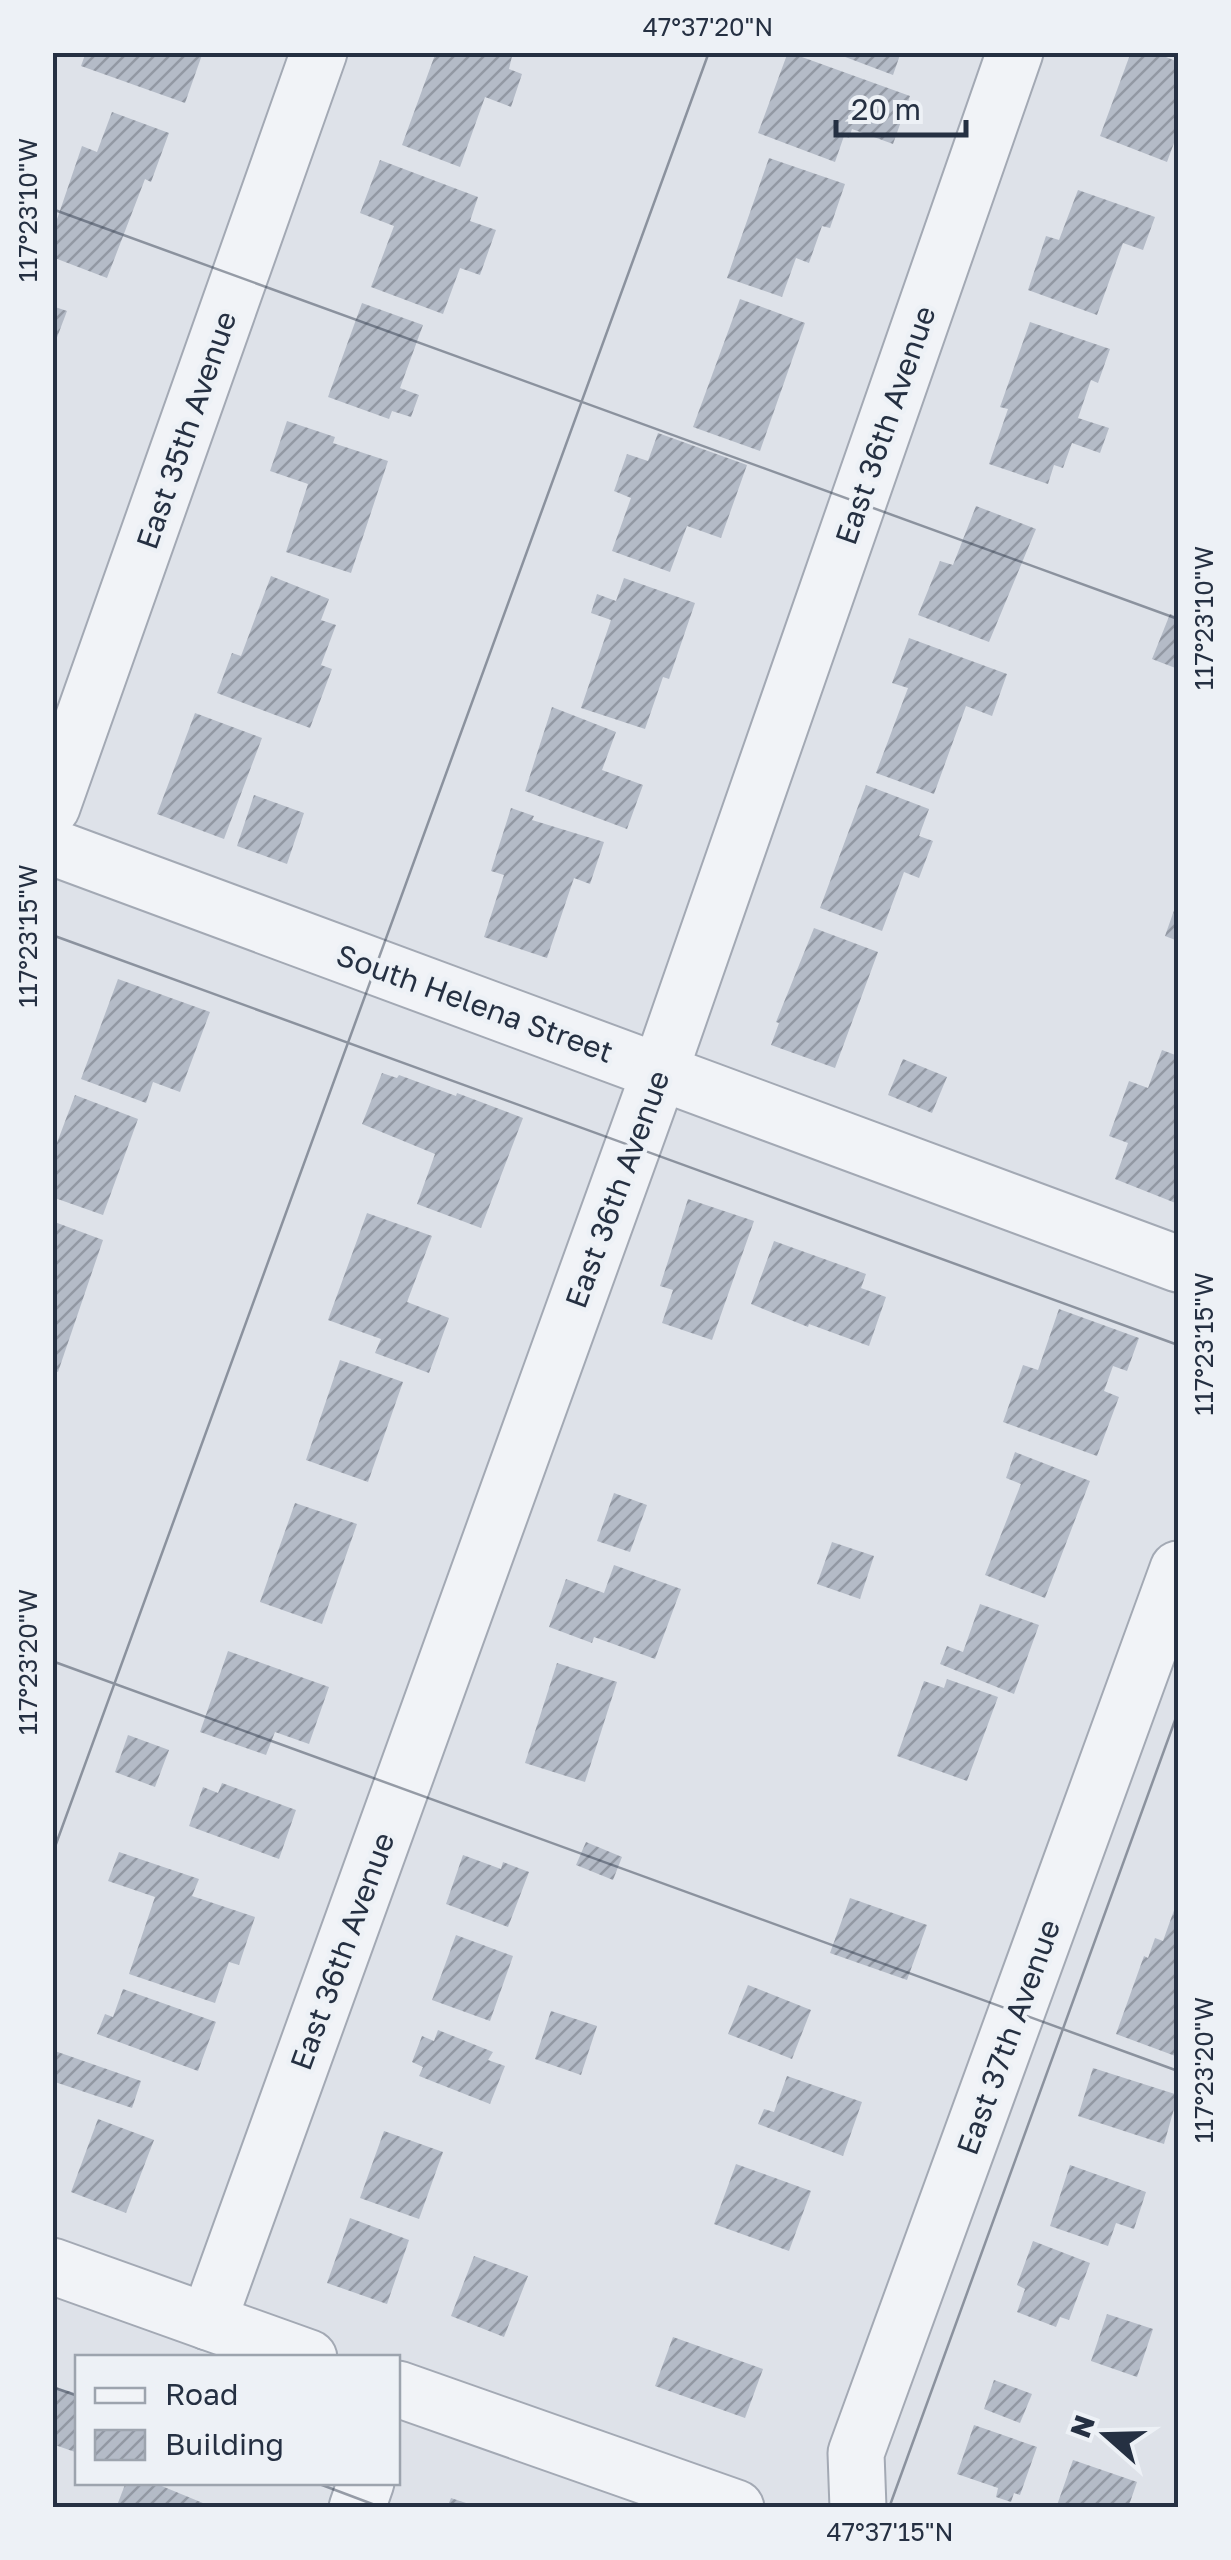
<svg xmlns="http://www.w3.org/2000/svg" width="1231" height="2560" font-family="'Golos Text',sans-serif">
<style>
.building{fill:url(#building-hatch)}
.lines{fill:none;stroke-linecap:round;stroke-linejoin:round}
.minor-casing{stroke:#a3a9b4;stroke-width:59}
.minor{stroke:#f1f3f7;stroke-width:55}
.ticks{fill:none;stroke:#253042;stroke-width:2.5;stroke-opacity:0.45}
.labels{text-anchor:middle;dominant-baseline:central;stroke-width:9;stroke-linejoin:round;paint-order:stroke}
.street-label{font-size:30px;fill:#253042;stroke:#edf1f6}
.neatline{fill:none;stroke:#253042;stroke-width:4}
.ticks-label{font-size:25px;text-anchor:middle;fill:#253042}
</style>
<defs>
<pattern id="building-hatch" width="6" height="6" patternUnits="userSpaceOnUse" patternTransform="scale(2.5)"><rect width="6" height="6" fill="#b4bbc7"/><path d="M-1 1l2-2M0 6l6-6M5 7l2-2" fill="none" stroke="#9298a3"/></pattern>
</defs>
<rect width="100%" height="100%" fill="#dee2e9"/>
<g class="building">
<path d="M86,52H203L185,103L81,66Z"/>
<path d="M436,52H513L509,69L522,74L511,107L485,97L460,167L402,145Z"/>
<path d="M788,52L910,96L893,144L852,129L849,138L844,136L835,162L758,133Z"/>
<path d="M832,52H901L893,75Z"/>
<path d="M1131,52H1154L1178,62V132L1167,162L1100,136Z"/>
<path d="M112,112L169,133L151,182L145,179L107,278L52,257V234L82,146L97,152Z"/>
<path d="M769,158L845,184L830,228L822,226L809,263L796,258L782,297L727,278Z"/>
<path d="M380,160L478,197L470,221L496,230L480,275L460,268L443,314L371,287L394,226L360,213Z"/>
<path d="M1078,190L1155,217L1143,250L1123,243L1097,315L1028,290L1046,236L1059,240Z"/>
<path d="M740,299L805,323L760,451L693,427Z"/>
<path d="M362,303L423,325L400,388L419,395L411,417L392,411L389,419L328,397Z"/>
<path d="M52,306L67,311L53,348H52Z"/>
<path d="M1030,322L1110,349L1098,383L1091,380L1078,418L1109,428L1100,453L1072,443L1063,468L1054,465L1048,484L989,464L1008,409L1000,407Z"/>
<path d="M287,421L335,437L333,443L388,461L351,573L286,552L308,484L270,471Z"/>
<path d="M658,433L747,465L721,538L687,526L670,572L612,551L631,498L614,491L627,454L648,461Z"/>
<path d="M976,506L1036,529L989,642L918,615L940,561L953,565Z"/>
<path d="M271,576L329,599L321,620L336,625L321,665L332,669L310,728L217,693L232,653L241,656Z"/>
<path d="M624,578L695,603L669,679L663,677L645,729L581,708L611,620L591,613L597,594L616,601Z"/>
<path d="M1170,614L1178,617V669L1152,659Z"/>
<path d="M909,638L1007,674L992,716L966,706L934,794L876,773L908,688L892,683Z"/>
<path d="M552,707L616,732L602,770L643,785L627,829L525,791Z"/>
<path d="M195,713L262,738L224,839L157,814Z"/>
<path d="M866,785L929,809L919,836L933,841L919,878L904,872L882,931L820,908Z"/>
<path d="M254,795L304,813L287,864L237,846Z"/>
<path d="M511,808L534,816L532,820L604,842L590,884L574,878L547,958L484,937L504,875L491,871Z"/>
<path d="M1178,899V941L1165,936Z"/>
<path d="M814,928L878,952L835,1068L771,1045L779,1023L776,1022Z"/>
<path d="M118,979L210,1012L180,1092L153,1082L146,1103L81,1079Z"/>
<path d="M1162,1050L1178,1056V1204L1115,1179L1128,1143L1109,1136L1129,1081L1148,1088Z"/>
<path d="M903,1059L947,1077L932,1113L888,1095Z"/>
<path d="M382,1073L397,1078L399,1075L456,1096L457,1093L523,1118L481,1228L417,1204L435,1154L362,1124Z"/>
<path d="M75,1095L138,1119L103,1215L52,1197V1156Z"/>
<path d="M688,1199L754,1221L712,1340L662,1323L673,1290L660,1286Z"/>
<path d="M367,1213L432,1236L407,1302L449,1318L429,1373L375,1353L381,1339L328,1320Z"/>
<path d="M52,1221L103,1240L58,1372L52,1370Z"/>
<path d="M774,1241L866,1274L861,1288L886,1297L869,1346L809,1324L808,1327L751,1304Z"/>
<path d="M1059,1309L1139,1338L1127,1371L1113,1366L1104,1391L1119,1397L1097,1456L1003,1422L1023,1365L1038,1370Z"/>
<path d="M340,1360L403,1382L368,1482L306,1460Z"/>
<path d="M1015,1452L1090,1481L1045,1598L985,1575L1021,1484L1006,1478Z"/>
<path d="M614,1493L647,1505L630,1552L597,1541Z"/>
<path d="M295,1503L357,1524L322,1624L260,1602Z"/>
<path d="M832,1542L874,1556L860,1599L817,1584Z"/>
<path d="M614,1565L681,1589L655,1659L594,1637L592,1643L549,1627L566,1579L604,1593Z"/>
<path d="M980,1604L1039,1625L1014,1694L940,1664L947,1646L963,1652Z"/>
<path d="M228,1651L329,1687L309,1744L275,1732L266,1755L200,1732Z"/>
<path d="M557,1663L617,1682L585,1782L525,1763Z"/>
<path d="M947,1679L998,1697L967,1781L897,1756L924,1681L944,1688Z"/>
<path d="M128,1735L169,1750L155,1787L115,1772Z"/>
<path d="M222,1783L296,1810L279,1859L189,1826L203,1787L218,1793Z"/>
<path d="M586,1842L622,1857L613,1880L576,1865Z"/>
<path d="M119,1852L199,1879L192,1896L255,1917L239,1965L229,1962L215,2003L129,1974L155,1897L108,1881Z"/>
<path d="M463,1855L501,1869L503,1862L529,1872L508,1927L446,1904Z"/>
<path d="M850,1898L927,1925L907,1980L830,1953Z"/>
<path d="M1178,1899V2057L1116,2034L1144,1956L1148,1958L1155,1938L1163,1941Z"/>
<path d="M456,1935L513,1956L490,2021L432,2000Z"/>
<path d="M748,1985L811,2010L792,2059L728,2034Z"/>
<path d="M123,1989L216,2022L198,2071L97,2034L105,2014L113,2017Z"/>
<path d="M551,2011L597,2026L581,2075L535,2059Z"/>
<path d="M438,2030L493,2052L488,2060L505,2066L490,2104L419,2076L423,2067L412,2062L422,2036L434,2041Z"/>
<path d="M52,2050L141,2081L132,2108L52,2081Z"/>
<path d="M1093,2068L1178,2095L1164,2144L1078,2116Z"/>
<path d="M787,2076L862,2102L843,2156L758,2124L764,2109L774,2112Z"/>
<path d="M98,2119L154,2140L126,2213L71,2192Z"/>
<path d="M384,2131L443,2152L419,2219L360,2198Z"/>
<path d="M736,2164L811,2191L789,2251L714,2224Z"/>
<path d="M1070,2165L1146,2192L1134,2229L1116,2223L1108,2246L1050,2226Z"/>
<path d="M350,2218L409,2240L387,2304L327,2283Z"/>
<path d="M1033,2241L1090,2263L1069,2320L1060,2317L1056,2327L1017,2312L1025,2289L1017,2285Z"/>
<path d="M474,2256L528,2276L504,2337L451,2316Z"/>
<path d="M1107,2314L1153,2329L1137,2377L1091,2361Z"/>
<path d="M673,2337L763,2369L745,2418L655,2386Z"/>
<path d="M994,2380L1032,2394L1020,2423L984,2409Z"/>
<path d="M56,2387L78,2394V2453L52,2444V2398Z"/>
<path d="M974,2425L1037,2447L1020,2495L1014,2493L1011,2502L996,2497L998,2488L957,2474Z"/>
<path d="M1073,2460L1137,2482L1128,2508H1056Z"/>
<path d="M126,2482H152L215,2508H116Z"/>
<path d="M451,2498L478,2507V2508H447Z"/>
</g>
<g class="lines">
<g class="minor-casing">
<g id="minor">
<path d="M52,807L319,52"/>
<path d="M52,847L1178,1264"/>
<path d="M52,2266L309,2358"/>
<path d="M208,2322L660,1071L1015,52"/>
<path d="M398,2389L736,2508"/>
<path d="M357,2508L366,2482"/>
<path d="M858,2508L856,2453L1178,1569"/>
</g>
</g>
<use href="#minor" class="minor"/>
</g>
<path class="ticks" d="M52,209L1178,619M52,935L1178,1345M52,1661L1178,2071M52,1855L709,52M52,2387L78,2396M314,2482L383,2508M889,2508L1178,1712"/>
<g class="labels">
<g class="street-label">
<text transform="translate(885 425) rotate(-71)">East 36th Avenue</text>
<text transform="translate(186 430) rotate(-71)">East 35th Avenue</text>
<text transform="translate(475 1003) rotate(20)">South Helena Street</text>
<text transform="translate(617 1189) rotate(-70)">East 36th Avenue</text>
<text transform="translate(342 1951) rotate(-70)">East 36th Avenue</text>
<text transform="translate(1008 2037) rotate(-70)">East 37th Avenue</text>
</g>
</g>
<rect width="1231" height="2560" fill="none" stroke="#edf1f6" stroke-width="110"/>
<rect x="75" y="2355" width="325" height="130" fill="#edf1f6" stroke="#9da4ae" stroke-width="2.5"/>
<rect x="95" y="2388" width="50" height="15" fill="#f1f3f7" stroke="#9da4ae" stroke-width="2.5"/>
<text x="165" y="2405" font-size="30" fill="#253042">Road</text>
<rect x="95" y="2430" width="50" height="30" fill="url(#building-hatch)" stroke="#9da4ae" stroke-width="2.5"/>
<text x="165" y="2455" font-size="30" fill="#253042">Building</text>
<g transform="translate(1106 2435) rotate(290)" stroke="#edf1f6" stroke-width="8" paint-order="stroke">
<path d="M0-8L18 38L0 25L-18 38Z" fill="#253042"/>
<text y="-15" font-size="28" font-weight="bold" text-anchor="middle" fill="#253042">N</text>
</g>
<path d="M836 120v15h130v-15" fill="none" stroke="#253042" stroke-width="5"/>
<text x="851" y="120" font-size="30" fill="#253042" stroke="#edf1f6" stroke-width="8" paint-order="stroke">20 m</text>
<rect x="55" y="55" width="1121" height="2450" class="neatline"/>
<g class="ticks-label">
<text x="708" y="36">47°37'20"N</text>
<text transform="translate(28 210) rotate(-90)" y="9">117°23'10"W</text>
<text transform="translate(1204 618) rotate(-90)" y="9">117°23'10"W</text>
<text transform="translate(28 936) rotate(-90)" y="9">117°23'15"W</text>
<text transform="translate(1204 1344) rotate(-90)" y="9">117°23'15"W</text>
<text transform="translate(28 1662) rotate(-90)" y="9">117°23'20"W</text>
<text transform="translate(1204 2070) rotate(-90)" y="9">117°23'20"W</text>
<text x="890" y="2541">47°37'15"N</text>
</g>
</svg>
